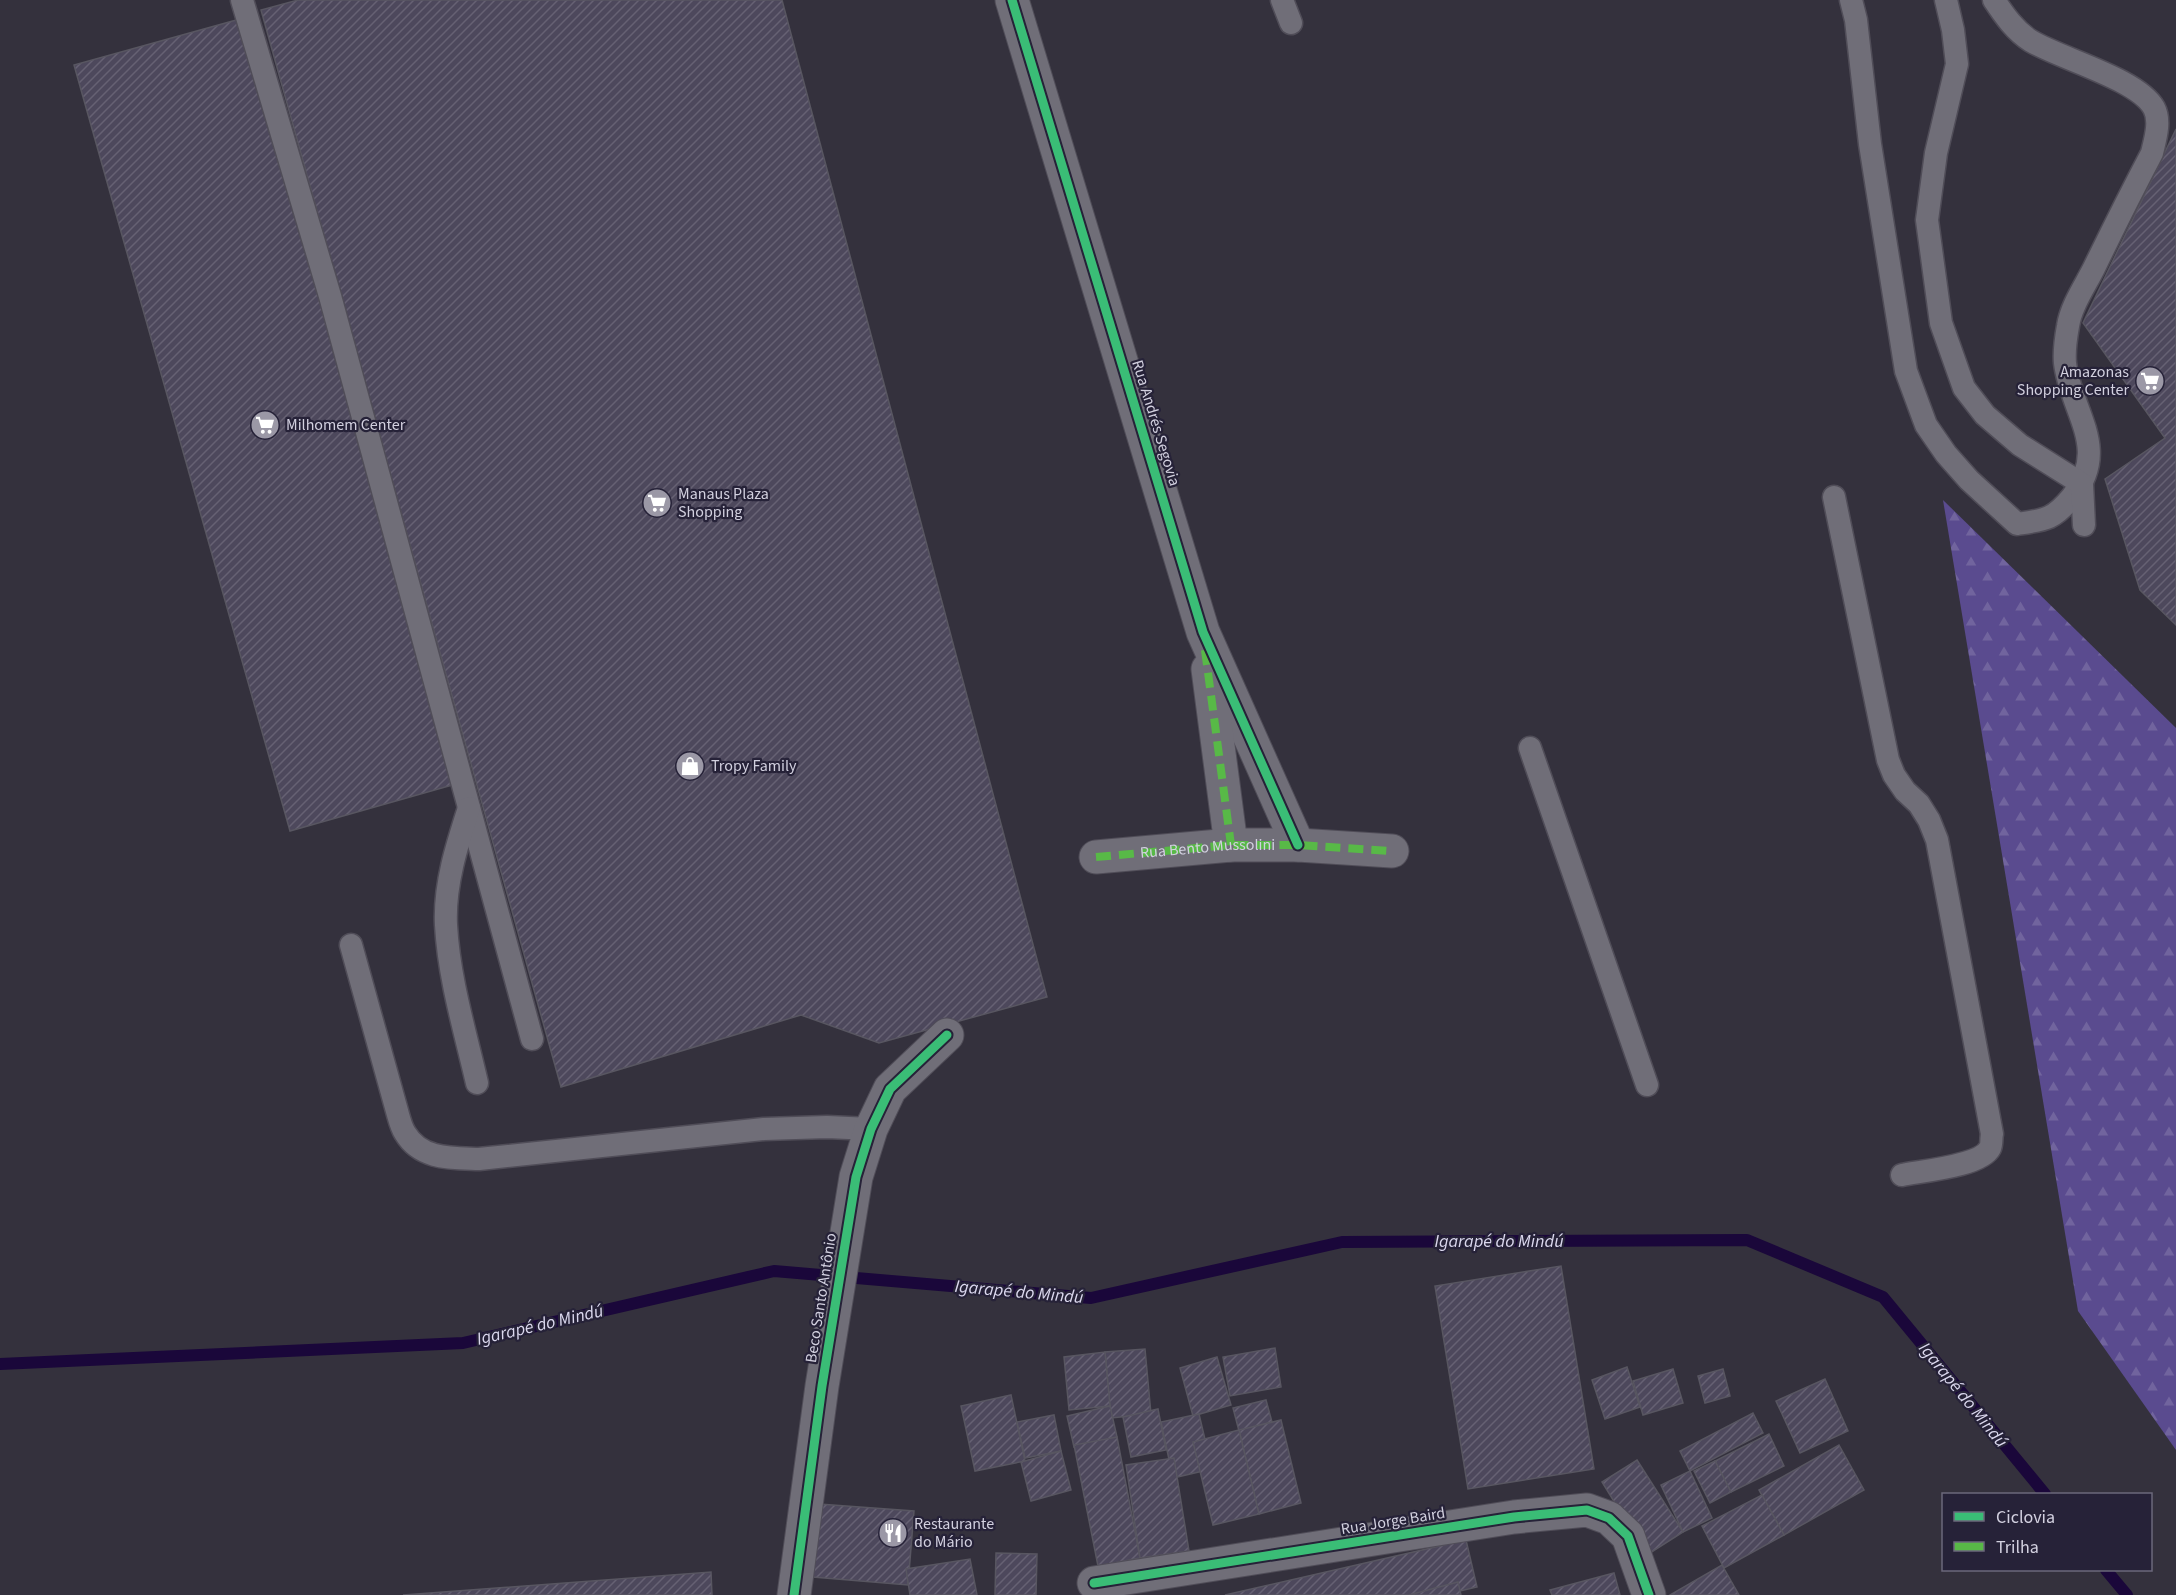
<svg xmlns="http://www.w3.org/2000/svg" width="2176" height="1595" font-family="'Source Sans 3',sans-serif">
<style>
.forest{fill:url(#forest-firs)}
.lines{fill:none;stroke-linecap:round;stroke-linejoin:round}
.stream{stroke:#1a073a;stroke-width:12}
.building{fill:url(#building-hatch);stroke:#585661;stroke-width:1.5}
.lane-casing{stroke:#504d58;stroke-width:25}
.street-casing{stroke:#504d58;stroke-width:35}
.lane{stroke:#706e78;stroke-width:22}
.street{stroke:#706e78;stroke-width:33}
.quiet{stroke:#58b947;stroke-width:8;stroke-dasharray:15 8;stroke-linecap:butt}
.cycleway-casing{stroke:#262238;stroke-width:13}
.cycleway{stroke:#3abd76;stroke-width:9}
.labels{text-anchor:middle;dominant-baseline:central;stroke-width:4.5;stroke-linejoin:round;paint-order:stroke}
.poi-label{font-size:16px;fill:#d2d0df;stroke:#262238;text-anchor:start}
.street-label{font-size:16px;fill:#d2d0df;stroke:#262238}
.water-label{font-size:18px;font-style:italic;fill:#dbd8ee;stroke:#262238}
</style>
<defs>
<pattern id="forest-firs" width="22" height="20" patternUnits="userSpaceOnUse" patternTransform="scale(1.5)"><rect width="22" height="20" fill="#5a4b8f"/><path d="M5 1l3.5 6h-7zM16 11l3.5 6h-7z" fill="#71649e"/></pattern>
<pattern id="building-hatch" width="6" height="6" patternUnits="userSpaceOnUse" patternTransform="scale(1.5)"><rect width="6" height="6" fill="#4d485c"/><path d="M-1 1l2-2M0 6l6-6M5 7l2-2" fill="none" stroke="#666173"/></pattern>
</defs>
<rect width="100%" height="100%" fill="#34313d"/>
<path class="forest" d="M1943,500L2176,728V1450L2078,1311Z"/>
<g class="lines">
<g class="stream">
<path d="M0,1364L463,1343L774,1271L1091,1298L1342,1242L1747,1240L1883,1297L2045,1494"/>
<path d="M2106,1570L2127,1595"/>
</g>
</g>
<g class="building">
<path d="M298,0H782L1047,997L879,1043L801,1015L561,1087L261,10Z"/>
<path d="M240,19L456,784L290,831L74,65Z"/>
<path d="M2176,129V625L2140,590L2105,479L2165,438L2083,323Z"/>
<path d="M1561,1266L1594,1469L1468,1489L1435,1286Z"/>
<path d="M1275,1348L1281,1387L1230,1396L1223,1357Z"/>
<path d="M1145,1349L1151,1414L1111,1418L1105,1352Z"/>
<path d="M1105,1352L1110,1406L1069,1410L1064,1357Z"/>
<path d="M1217,1357L1231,1405L1193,1416L1180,1368Z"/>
<path d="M1627,1367L1640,1407L1605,1419L1592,1380Z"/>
<path d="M1673,1369L1683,1403L1643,1415L1633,1381Z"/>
<path d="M1723,1369L1730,1396L1705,1403L1698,1376Z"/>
<path d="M1825,1379L1848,1431L1800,1453L1776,1401Z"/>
<path d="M1011,1395L1025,1461L975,1471L961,1406Z"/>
<path d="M1266,1400L1272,1422L1239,1431L1233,1408Z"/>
<path d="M1110,1406L1117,1437L1074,1447L1067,1416Z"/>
<path d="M1158,1409L1166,1450L1131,1457L1123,1417Z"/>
<path d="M1753,1413L1763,1433L1690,1471L1680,1451Z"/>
<path d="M1199,1414L1212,1469L1173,1478L1161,1422Z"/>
<path d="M1054,1415L1061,1451L1025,1458L1017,1422Z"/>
<path d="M1281,1420L1301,1503L1259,1514L1239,1430Z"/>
<path d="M1239,1430L1259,1514L1213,1525L1193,1442Z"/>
<path d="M1769,1434L1784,1466L1731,1492L1715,1461Z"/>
<path d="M1117,1437L1140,1558L1098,1566L1074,1445Z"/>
<path d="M1839,1445L1864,1490L1784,1535L1759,1490Z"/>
<path d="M1061,1451L1071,1490L1031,1501L1021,1462Z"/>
<path d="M1174,1458L1189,1551L1140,1558L1126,1465Z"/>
<path d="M1637,1460L1683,1532L1647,1555L1602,1482Z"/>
<path d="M1715,1461L1731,1492L1710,1503L1694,1471Z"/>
<path d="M1690,1471L1712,1518L1683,1532L1661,1485Z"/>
<path d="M1762,1495L1784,1535L1724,1568L1702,1526Z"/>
<path d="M819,1504L914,1511L908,1585L813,1577Z"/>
<path d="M1466,1540L1477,1587L1443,1595H1225Z"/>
<path d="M996,1553L1037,1554L1036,1595H995Z"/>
<path d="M970,1559L977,1595H910L906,1569Z"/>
<path d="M1722,1565L1739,1595H1670Z"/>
<path d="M711,1572L712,1595H403Z"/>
<path d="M1614,1573L1620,1595H1552L1550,1590Z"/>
<path d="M1458,1582L1461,1595H1409Z"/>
</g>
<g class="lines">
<g class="lane-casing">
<g id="lane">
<path d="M242,0L330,296L532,1039"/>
<path d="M1282,0L1291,23"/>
<path d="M1851,0L1856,20L1870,144L1906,371L1926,425L1946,454L1969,480L2017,524C2045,520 2053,520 2072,497C2111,448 2071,413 2065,363C2064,352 2066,337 2068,326C2071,306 2085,286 2094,268C2113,229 2132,191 2152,153C2155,140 2161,121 2154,108C2138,79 2061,59 2031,41C2015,31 2004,15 1994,0"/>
<path d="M1946,0L1953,30L1957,64L1936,153L1927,220L1941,323L1964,388L1985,415L2020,445L2082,484L2084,525"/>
<path d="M1834,497L1888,760L1894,775L1905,791L1919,804L1929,820L1937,840L1992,1134C1991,1137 1992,1144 1990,1148C1981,1166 1922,1171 1902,1175"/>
<path d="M1530,748L1647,1085"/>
<path d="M469,808C457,845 444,885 446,925C449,979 465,1031 477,1083"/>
<path d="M351,945L397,1111C399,1118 401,1127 405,1133C421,1160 452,1158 479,1159L764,1129L827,1127L871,1129"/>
</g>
</g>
<g class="street-casing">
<g id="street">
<path d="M1012,0L1203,632L1298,845"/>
<path d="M1208,669L1231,845"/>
<path id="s1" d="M1096,857L1231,845H1298L1392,851"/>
<path d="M1094,1583L1514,1517L1587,1510L1609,1518L1628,1536L1649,1595"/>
<path d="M794,1595L822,1386L856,1177L871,1129L890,1089L947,1035"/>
</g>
</g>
<use href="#lane" class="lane"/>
<use href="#street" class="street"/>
<g class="quiet">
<path d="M1205,650L1231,845"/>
<path d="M1096,857L1231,845H1298L1392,851"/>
</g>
<g class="cycleway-casing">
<g id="cycleway">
<path d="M1012,0L1203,632L1298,845"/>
<path d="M1094,1583L1514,1517L1587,1510L1609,1518L1628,1536L1649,1595"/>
<path d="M794,1595L822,1386L856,1177L871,1129L890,1089L947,1035"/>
</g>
</g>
<use href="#cycleway" class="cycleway"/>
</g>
<defs>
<g id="supermarket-disc" transform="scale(1.5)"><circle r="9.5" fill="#9b98a6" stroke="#262238"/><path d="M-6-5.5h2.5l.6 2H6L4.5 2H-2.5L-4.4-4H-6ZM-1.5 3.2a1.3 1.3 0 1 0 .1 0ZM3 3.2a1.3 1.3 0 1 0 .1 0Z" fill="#fff"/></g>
<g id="shop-disc" transform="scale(1.5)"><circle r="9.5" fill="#9b98a6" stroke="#262238"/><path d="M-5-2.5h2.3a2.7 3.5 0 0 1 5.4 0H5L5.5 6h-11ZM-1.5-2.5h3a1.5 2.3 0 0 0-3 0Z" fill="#fff"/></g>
<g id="restaurant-disc" transform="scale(1.5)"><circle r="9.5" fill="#9b98a6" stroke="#262238"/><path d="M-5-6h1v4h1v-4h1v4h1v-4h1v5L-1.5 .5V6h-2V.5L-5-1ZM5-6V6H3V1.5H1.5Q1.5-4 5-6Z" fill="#fff"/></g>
</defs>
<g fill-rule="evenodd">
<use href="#supermarket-disc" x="2150" y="381"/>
<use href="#supermarket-disc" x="265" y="425"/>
<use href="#supermarket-disc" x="657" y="503"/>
<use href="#shop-disc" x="690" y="766"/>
<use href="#restaurant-disc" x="893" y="1533"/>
</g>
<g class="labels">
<g class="poi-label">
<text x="2129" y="372" text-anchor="end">Amazonas<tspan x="2129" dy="18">Shopping Center</tspan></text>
<text x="286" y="425">Milhomem Center</text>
<text x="678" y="494">Manaus Plaza<tspan x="678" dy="18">Shopping</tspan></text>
<text x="711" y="766">Tropy Family</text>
<text x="914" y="1524">Restaurante<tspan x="914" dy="18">do Mário</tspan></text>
</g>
<g class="street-label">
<text transform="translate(1156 423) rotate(73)">Rua Andrés Segovia</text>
<text stroke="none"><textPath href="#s1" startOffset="112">Rua Bento Mussolini</textPath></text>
<text transform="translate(821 1298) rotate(-81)">Beco Santo Antônio</text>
<text transform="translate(1393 1521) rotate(-9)">Rua Jorge Baird</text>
</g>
<g class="water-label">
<text x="1499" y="1241">Igarapé do Mindú</text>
<text transform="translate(1019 1292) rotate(5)">Igarapé do Mindú</text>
<text transform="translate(540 1325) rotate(-13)">Igarapé do Mindú</text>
<text transform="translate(1963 1395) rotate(51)">Igarapé do Mindú</text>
</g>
</g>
<rect x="1942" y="1493" width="210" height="78" fill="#262238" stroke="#6b687b" stroke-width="1.5"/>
<rect x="1954" y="1512" width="30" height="9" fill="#3abd76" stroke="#6b687b" stroke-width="1.5"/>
<text x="1996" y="1523" font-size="18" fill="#d2d0df">Ciclovia</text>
<rect x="1954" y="1542" width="30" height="9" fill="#58b947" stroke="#6b687b" stroke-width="1.5"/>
<text x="1996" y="1553" font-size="18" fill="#d2d0df">Trilha</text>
</svg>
